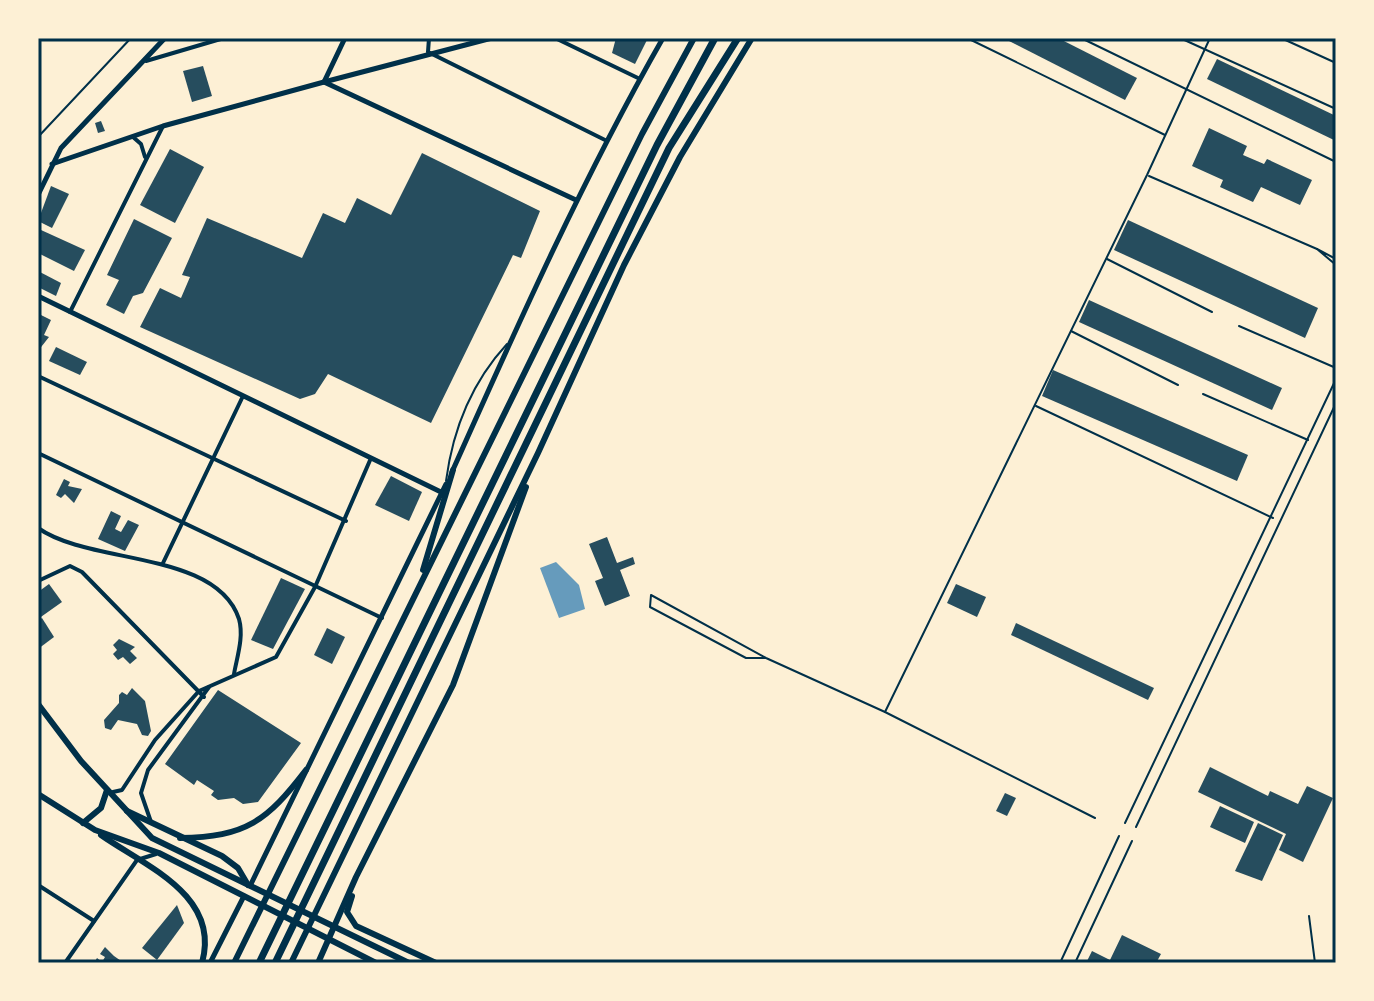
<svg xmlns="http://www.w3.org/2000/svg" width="1374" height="1001" font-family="Mulish,sans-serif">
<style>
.water{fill:#669bbc}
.building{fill:#264d5e}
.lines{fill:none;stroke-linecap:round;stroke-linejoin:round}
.service{stroke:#003049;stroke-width:2}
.minor{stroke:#003049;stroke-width:4}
.tertiary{stroke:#003049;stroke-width:5}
.secondary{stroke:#003049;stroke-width:5}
.primary{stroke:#003049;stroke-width:6}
.motorway{stroke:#003049;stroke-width:7}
.neatline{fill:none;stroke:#003049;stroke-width:3}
</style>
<rect width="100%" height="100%" fill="#fdf0d5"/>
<path class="water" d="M556,562L579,585L585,609L559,618L540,568Z"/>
<g class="building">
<path d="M616,38H648L635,64L612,53Z"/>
<path d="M1003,38H1058L1137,78L1125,100Z"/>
<path d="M1217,59L1336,116V141L1207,79Z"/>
<path d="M203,66L212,96L192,102L183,71Z"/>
<path d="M101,121L105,131L98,133L95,123Z"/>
<path d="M1209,128L1247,146L1243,155L1264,164L1267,159L1312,180L1300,205L1261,187L1253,202L1220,187L1223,180L1192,166Z"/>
<path d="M170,149L204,167L175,223L140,205Z"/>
<path d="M422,153L540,211L521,258L513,255L431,423L328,374L315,394L300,399L140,327L160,288L181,298L190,277L182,275L207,218L302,258L323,213L345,223L357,198L391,215Z"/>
<path d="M51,186L69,194L52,228L38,221Z"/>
<path d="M134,219L172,238L143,293L133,296L124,314L106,305L119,280L107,275Z"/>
<path d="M1128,220L1318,308L1305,338L1114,250Z"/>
<path d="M41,230L85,250L74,271L38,253Z"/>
<path d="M38,271L61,283L56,296L38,287Z"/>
<path d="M1089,300L1282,388L1272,410L1079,322Z"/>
<path d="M39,314L51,320L44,335L49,337L38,351Z"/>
<path d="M56,347L87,362L80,375L49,361Z"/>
<path d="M1053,370L1248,455L1237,481L1042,396Z"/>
<path d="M391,476L422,492L409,521L375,505Z"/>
<path d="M64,479L70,482L68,486L82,489L74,503L65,494L61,498L56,495Z"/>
<path d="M111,511L121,516L115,529L121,532L128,520L139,525L125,551L98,539Z"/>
<path d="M607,537L617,563L633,557L635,564L620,570L630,596L605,606L595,581L603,578L589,544Z"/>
<path d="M281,578L305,589L273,649L251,640Z"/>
<path d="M49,584L62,602L38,619V592Z"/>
<path d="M956,584L986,597L977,617L947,603Z"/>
<path d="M42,618L54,637L38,649V621Z"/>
<path d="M1016,623L1154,688L1148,700L1011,635Z"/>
<path d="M327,628L345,637L332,664L314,655Z"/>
<path d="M119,639L135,647L130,651L137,658L130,664L123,657L118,660L113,654L117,650L113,645Z"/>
<path d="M132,688L145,701L151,731L148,736L142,735L137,724L118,720L111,730L105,728L104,720L119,703V695L122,692L127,695Z"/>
<path d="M218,690L301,743L258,802L243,804L234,798L218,800L211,795L214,791L197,780L194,785L165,764Z"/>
<path d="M1210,767L1268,796L1270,791L1298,804L1307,786L1333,798L1303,862L1279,850L1286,834L1198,792Z"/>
<path d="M1005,793L1016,798L1007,816L996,811Z"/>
<path d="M1220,806L1254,822L1245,843L1210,827Z"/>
<path d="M1258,823L1283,835L1262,881L1235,871Z"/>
<path d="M177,905L184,923L157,960L142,948Z"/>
<path d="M1122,935L1161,954L1156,963H1086L1092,951L1110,960Z"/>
<path d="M105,947L114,956L124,963H94L97,958L102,962L105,957L100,954Z"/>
</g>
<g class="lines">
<g class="service">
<path d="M967,38L1165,135"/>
<path d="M1081,38L1336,162"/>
<path d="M1180,38L1336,109"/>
<path d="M1281,38L1336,63"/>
<path d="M38,137L131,38"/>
<path d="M1149,176L1317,249"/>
<path d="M1107,259L1212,312"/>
<path d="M1336,259L1317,249L1336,265"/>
<path d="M1239,326L1336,368"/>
<path d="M1071,331L1178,385"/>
<path d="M1203,394L1308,440"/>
<path d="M1036,406L1273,518"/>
<path d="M446,481C453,428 471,383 507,344"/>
<path d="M766,658H746L650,607L651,595L766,658L885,712L1095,818"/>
<path d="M885,712L1147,175L1210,38"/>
<path d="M1125,823L1336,379"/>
<path d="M1136,827L1336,403"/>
<path d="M1309,916L1315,963"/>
<path d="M1060,963L1119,836"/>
<path d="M1075,963L1132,841"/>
</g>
<g class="minor">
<path d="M429,38L428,52L605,140"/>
<path d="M555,38L640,79"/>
<path d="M146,61L224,38"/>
<path d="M133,137L141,144L145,157"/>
<path d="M70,312L163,126"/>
<path d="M38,376L346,521"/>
<path d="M38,453L382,618"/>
<path d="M38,528C90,565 216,550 239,619C244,637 237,657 234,674"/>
<path d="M163,563L243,396"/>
<path d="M38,581L70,566L82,572L204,697"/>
<path d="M113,792L122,790L155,740L199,691L276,657L315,587L371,458"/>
<path d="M151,822L141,793L148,770L209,687"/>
<path d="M38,885L94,921"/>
<path d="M65,963L137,860L156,854"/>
</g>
<g class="tertiary">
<path d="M324,82L492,38"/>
<path d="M324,82L345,38"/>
<path d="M38,296L443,493"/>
</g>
<g class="secondary">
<path d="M52,164L163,126L324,82L576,200"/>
<path d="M38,195L61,148L165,38"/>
<path d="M452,472C518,324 583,178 663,38"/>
<path d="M250,886L446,484"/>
<path d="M210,963L244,896"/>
</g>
<g class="primary">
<path d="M423,570L453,470"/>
<path d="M38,704L81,761L152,838L409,963"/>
<path d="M38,794L95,830L159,853L376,963"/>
<path d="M127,811L222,856L238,868L248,885"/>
<path d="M83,823L101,808L107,790"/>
<path d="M101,835C145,866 221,895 202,963"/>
<path d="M180,838C246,837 267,821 306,770"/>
<path d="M352,896L347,912L356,926L436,963"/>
<path d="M234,963L642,134L694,38"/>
<path d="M291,963L538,453L624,265L680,157L752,38"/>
<path d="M318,963L356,877L453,685L526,487"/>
</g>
<g class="motorway">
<path d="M259,963L657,145L715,38"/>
<path d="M275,963L669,148L738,38"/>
</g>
</g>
<rect width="1374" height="1001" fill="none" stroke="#fdf0d5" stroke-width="80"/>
<rect x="40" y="40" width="1294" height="921" class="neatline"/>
</svg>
